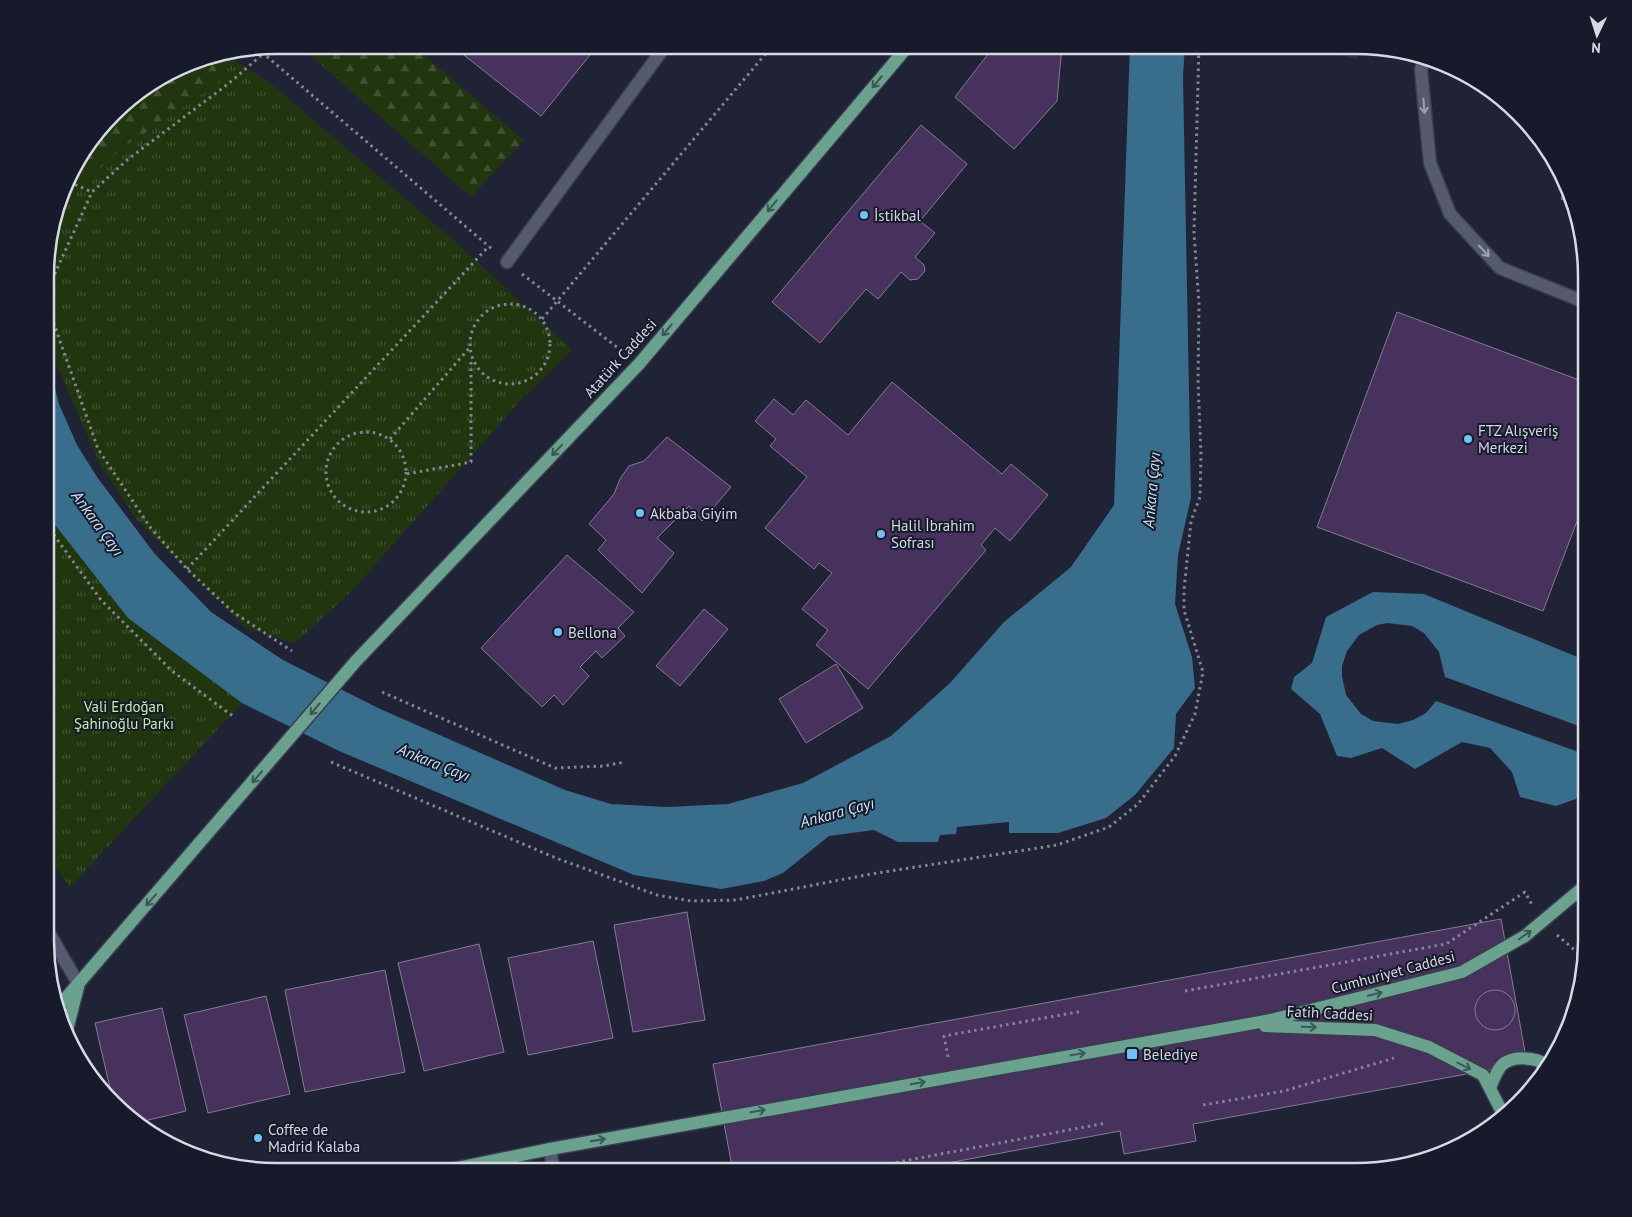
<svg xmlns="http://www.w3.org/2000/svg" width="1632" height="1217" font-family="'PT Sans',sans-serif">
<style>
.built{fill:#2b2f46}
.forest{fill:url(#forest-firs)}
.park{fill:url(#park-tufts)}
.water{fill:#386d8c}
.pier{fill:#202335}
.building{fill:#46325c;stroke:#847b90}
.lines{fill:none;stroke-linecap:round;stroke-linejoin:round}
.street-casing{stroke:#3a3d4c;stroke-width:15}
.primary-casing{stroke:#3a3d4c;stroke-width:15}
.path{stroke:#828593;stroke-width:3;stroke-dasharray:2.5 4;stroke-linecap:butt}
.street{stroke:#555a6e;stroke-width:12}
.primary{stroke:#6ba18f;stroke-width:12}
.oneway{stroke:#3c5757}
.oneway2{stroke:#9ca0af}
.poi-dot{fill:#73c1f6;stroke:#161a2a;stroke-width:2}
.labels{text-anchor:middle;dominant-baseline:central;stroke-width:4;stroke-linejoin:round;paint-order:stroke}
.poi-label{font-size:15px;fill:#d7d9e5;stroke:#161a2a;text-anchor:start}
.street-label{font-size:15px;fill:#d7d9e5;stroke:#161a2a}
.park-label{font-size:15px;fill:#c4eea6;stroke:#161a2a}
.water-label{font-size:16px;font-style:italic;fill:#c7e5f9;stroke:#161a2a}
.rim{fill:none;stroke:#d7d9e5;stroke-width:2.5}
</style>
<defs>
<pattern id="forest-firs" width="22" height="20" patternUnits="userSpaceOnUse" patternTransform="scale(1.25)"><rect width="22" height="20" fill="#21360f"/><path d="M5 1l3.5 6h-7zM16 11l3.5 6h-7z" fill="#405232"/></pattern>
<pattern id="park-tufts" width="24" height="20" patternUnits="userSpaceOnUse" patternTransform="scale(1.25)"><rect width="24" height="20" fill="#21360f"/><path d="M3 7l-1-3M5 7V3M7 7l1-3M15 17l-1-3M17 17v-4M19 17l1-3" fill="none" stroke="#405232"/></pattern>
</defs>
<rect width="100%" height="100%" fill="#202335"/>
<path class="built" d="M1299,45H1360L1358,59Z"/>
<g class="forest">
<path d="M299,45H412L524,140L471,197Z"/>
<path d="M226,53L233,59L220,81L160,124L125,146L92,176H71L76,161L124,102L201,57Z"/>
</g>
<g class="park">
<path d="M233,59L269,82L458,244L572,350L520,401L352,591L295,643L246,628L137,520L101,467L48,345L47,336V245L71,176H92L125,146L160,124L220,81Z"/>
<path d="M46,511L52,521L128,618L242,703L70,887L46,854Z"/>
</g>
<g class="water">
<path d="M1130,45H1185L1183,76L1191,498L1178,555L1175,604L1192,657L1195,688L1176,714L1174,748L1135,795L1106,818L1058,833H1009V822L957,827L956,834L940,835L938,842H898L874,830L829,836L783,873L764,881L721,889L634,875L339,751L242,703L128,618L52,521L46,511L47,359L59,404L77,445L97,477L154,553L211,612L283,660L378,708L565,790L611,804L667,807L728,804L803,783L891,736L950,683L1004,622L1071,567L1114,505Z"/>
<path d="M1373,592L1424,594L1587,661V766L1576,799L1556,806L1520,797L1512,772L1490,748L1462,742L1415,769L1382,748L1351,758L1337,756L1320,714L1291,689L1294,677L1312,663L1326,617Z"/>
</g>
<path class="pier" d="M1387,623L1412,626L1424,633L1439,652L1445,677L1587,729V755L1436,701L1426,713L1413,720L1398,724L1373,721L1361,714L1346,695L1342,676V666L1347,651L1359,635L1377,625Z"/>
<g class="building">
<path d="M458,45H598L541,116L455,48Z"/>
<path d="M995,45H1062L1057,101L1014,149L955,97Z"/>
<path d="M921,125L967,164L920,221L935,233L915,257L924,265L925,271L918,279L910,280L901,272L878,299L866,289L820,343L772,302Z"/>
<path d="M1566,184L1570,202L1561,199Z"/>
<path d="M1397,312L1587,383V495L1543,611L1317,527Z"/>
<path d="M892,382L1002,474L1011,464L1048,495L1010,541L995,528L981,545L986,550L868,689L816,645L828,630L802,609L832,573L819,563L814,569L765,528L807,477L770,446L776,439L755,421L774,399L793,415L806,400L848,435Z"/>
<path d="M667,437L731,487L702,521L689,506L657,538L674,553L642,593L598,550L606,540L589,524L614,494L620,479L629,466L644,461Z"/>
<path d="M567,555L634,612L618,628L625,636L602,658L596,651L580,667L589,676L563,705L554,695L542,707L481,648Z"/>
<path d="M704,609L728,629L680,686L656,666Z"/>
<path d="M836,664L863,708L806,743L779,699Z"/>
<path d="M687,912L705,1020L633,1032L614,925Z"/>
<path d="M1501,919L1527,1063L1193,1124L1196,1141L1124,1154L1120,1131L899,1172H733L713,1064Z"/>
<path d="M593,941L613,1038L528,1055L508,958Z"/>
<path d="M479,944L504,1052L424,1071L398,963Z"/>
<path d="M385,970L405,1072L305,1092L285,990Z"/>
<circle cx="1495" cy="1010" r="20"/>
<path d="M266,996L290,1094L208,1113L184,1015Z"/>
<path d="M162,1008L186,1111L136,1123L124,1115L113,1101L95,1023Z"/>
</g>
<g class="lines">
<g class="street-casing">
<g id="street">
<path d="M1424,58L1421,70L1430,163L1450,214L1500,268L1587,303"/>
<path d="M507,262L666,45"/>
<path d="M46,928L79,985"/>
<path d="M550,1149L554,1172"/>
</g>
</g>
<g class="primary-casing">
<g id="primary">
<path d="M59,1006L356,661L639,364L909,45"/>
<path d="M1265,1026L1375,1030L1429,1047L1483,1075L1503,1114"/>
<path d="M66,1034L78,987"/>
<path d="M1490,1088C1493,1081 1496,1072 1501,1066C1511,1055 1536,1057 1547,1065"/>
<path d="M438,1172L550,1149L1271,1020L1462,972L1525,936L1587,884"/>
</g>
</g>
<g class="path">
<path d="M257,48L492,249"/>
<path d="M69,182L92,192"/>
<path d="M522,274L622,351"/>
<path d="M47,284L51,282L92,192L127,160L228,84L264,53"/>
<circle cx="510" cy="344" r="40"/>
<path d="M47,304L98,449L150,527L187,569L233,612L292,651"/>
<path d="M542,319L773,45"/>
<circle cx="366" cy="472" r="40"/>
<path d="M390,439L471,346"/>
<path d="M407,474L471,462V358"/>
<path d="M46,524L101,600L172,671L234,717"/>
<path d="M187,569L489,246"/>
<path d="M382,692L555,768L604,766L625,762"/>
<path d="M331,762L556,858L657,895L691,901L736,900L871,874L1057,845L1109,827L1138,804L1175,756L1195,714L1203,672L1184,610V590L1191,521L1200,497L1201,455L1198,380L1199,304L1194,233L1199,45"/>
<path d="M1557,935L1577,952L1586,954"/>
<path d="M1185,991L1446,944L1525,892L1532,905"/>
<path d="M948,1057L944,1036L1083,1011"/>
<path d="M1203,1105L1284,1091L1394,1058"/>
<path d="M845,1172L1106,1123"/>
</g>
<use href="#street" class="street"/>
<use href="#primary" class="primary"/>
</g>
<defs><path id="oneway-shaft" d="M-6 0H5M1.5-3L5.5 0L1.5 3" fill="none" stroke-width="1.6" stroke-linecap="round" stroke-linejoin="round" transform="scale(1.25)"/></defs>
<g class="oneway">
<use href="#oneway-shaft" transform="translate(877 82) rotate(130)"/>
<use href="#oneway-shaft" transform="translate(772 206) rotate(130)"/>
<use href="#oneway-shaft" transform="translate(667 330) rotate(130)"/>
<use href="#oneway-shaft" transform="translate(557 450) rotate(134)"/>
<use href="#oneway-shaft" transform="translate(315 709) rotate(130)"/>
<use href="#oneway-shaft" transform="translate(257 777) rotate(131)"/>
<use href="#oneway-shaft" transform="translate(151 900) rotate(131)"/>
<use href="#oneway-shaft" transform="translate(1525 935) rotate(-35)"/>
<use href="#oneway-shaft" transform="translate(1375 994) rotate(-14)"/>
<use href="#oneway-shaft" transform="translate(1309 1027) rotate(2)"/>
<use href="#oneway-shaft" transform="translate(1078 1054) rotate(-10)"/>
<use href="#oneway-shaft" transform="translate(1464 1066) rotate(27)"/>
<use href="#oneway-shaft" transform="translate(918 1083) rotate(-10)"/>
<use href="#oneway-shaft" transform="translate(758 1111) rotate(-10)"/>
<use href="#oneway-shaft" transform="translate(598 1140) rotate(-10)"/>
</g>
<g class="oneway2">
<use href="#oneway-shaft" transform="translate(1424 106) rotate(85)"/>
<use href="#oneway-shaft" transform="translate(1484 251) rotate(47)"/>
</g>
<g class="poi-dot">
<circle cx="864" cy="215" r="5"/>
<circle cx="1468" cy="439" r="5"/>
<circle cx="640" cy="513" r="5"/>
<circle cx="881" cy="534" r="5"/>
<circle cx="558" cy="632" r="5"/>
<rect x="1126" y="1048" width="12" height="12" rx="2.5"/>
<circle cx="258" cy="1138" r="5"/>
</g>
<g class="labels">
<g class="poi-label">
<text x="874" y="215">İstikbal</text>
<text x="1478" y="430">FTZ Alışveriş<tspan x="1478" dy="17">Merkezi</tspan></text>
<text x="650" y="513">Akbaba Giyim</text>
<text x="891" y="525">Halil İbrahim<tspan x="891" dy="17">Sofrası</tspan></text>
<text x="568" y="632">Bellona</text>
<text x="1143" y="1054">Belediye</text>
<text x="268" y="1129">Coffee de<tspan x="268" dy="17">Madrid Kalaba</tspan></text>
</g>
<g class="street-label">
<text transform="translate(620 358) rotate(-48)">Atatürk Caddesi</text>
<text transform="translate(1393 972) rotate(-15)">Cumhuriyet Caddesi</text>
<text transform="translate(1330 1013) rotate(3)">Fatih Caddesi</text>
</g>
<g class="park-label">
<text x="124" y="706">Vali Erdoğan<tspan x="124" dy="17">Şahinoğlu Parkı</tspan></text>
</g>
<g class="water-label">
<text transform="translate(1151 490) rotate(-85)">Ankara Çayı</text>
<text transform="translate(98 523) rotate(54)">Ankara Çayı</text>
<text transform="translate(434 762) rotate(22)">Ankara Çayı</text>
<text transform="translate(837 812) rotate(-15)">Ankara Çayı</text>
</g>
</g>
<path d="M0 0H1632V1217H0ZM276 54H1356A222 222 0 0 1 1578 276V941A222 222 0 0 1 1356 1163H276A222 222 0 0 1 54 941V276A222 222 0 0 1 276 54Z" fill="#161a2a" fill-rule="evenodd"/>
<path class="rim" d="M276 54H1356A222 222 0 0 1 1578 276V941A222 222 0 0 1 1356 1163H276A222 222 0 0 1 54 941V276A222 222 0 0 1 276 54Z"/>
<g transform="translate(1597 35) rotate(184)" stroke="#161a2a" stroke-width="4" paint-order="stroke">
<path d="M0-4L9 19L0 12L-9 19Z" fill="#d7d9e5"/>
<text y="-8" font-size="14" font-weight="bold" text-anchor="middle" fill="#d7d9e5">N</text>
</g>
</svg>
